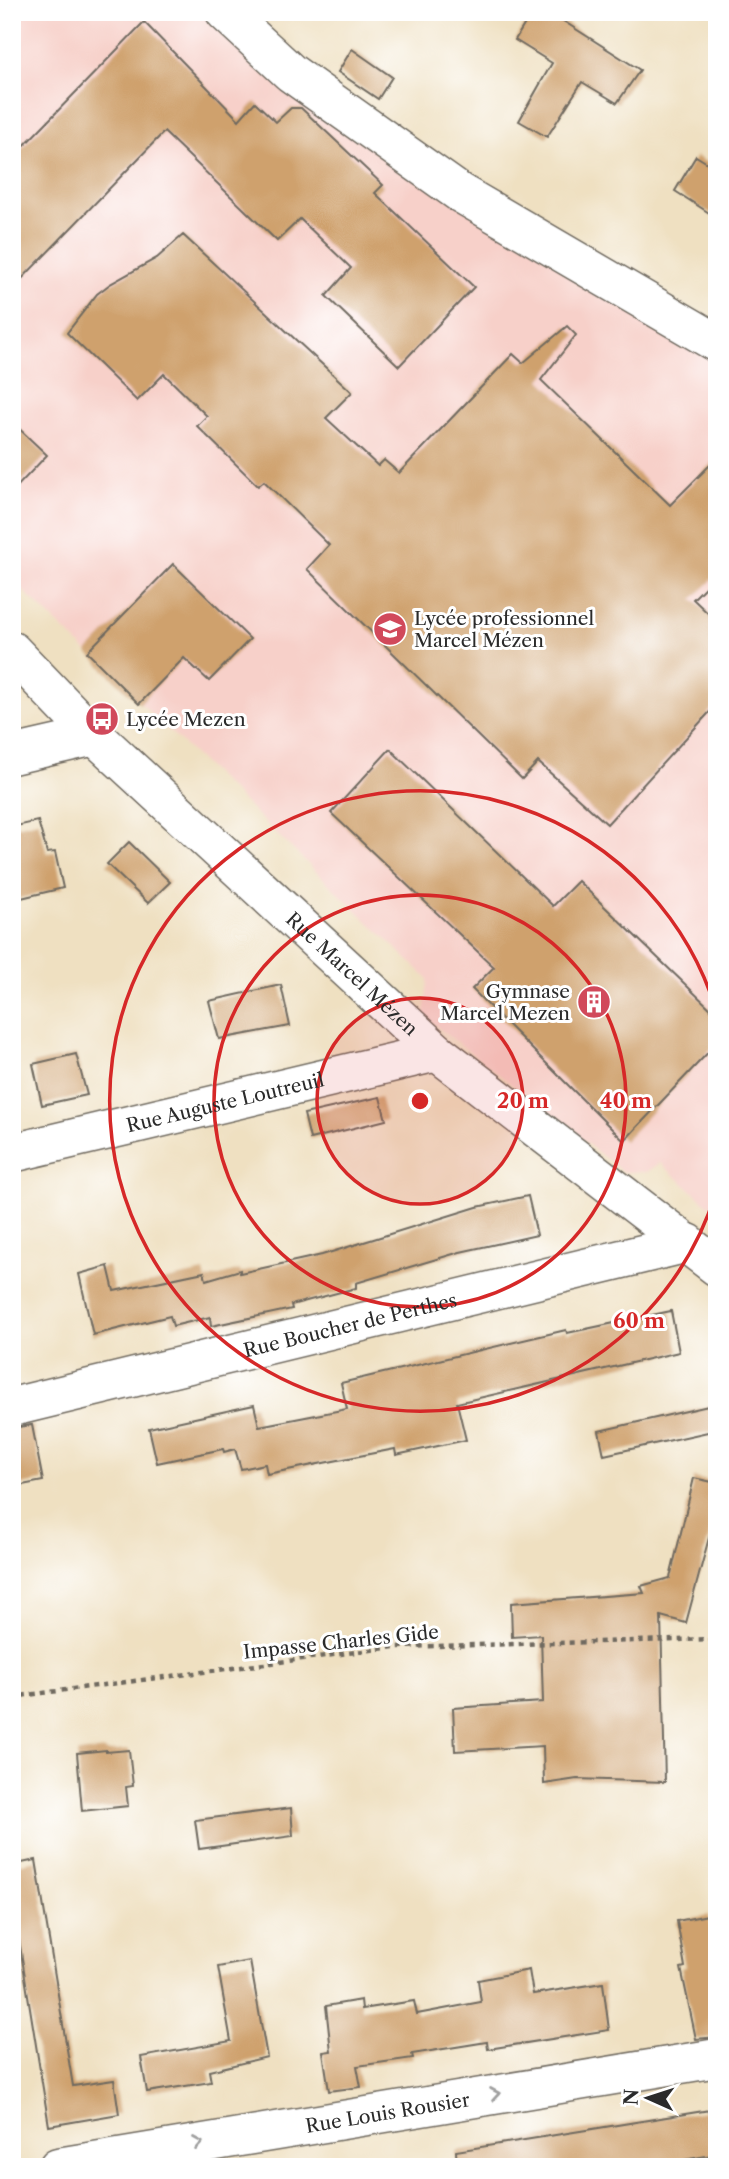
<svg xmlns="http://www.w3.org/2000/svg" width="729" height="2179" font-family="'Libre Caslon Text',serif">
<style>
.built{fill:#f7d0c9}
.building{fill:#cfa16d}
.lines{fill:none;stroke-linecap:round;stroke-linejoin:round}
.minor-casing{stroke:#706a60;stroke-width:41}
.path{stroke:#706a60;stroke-width:4.5;stroke-dasharray:5 5;stroke-linecap:butt}
.minor{stroke:#fff;stroke-width:38}
.oneway{stroke:#a0a0a0}
.ring{fill:none;stroke:#d62828;stroke-width:3.5}
.labels{text-anchor:middle;dominant-baseline:central;stroke-width:6;stroke-linejoin:round;paint-order:stroke}
.poi-label{font-size:19px;fill:#2b2b2b;stroke:#fff;text-anchor:start}
.street-label{font-size:19px;fill:#2b2b2b;stroke:#fff}
.centre{fill:#d62828;stroke:#fff;stroke-width:3.5}
.ring-label{font-size:21px;text-anchor:middle;font-weight:bold;fill:#d62828;stroke:#fff;stroke-width:6;stroke-linejoin:round;paint-order:stroke}
</style>
<rect width="100%" height="100%" fill="#fff"/>
<filter id="ink" filterUnits="userSpaceOnUse"><feTurbulence type="fractalNoise" baseFrequency=".0143" numOctaves="2"/><feDisplacementMap in="SourceGraphic" scale="14" xChannelSelector="R" yChannelSelector="G"/><feConvolveMatrix kernelMatrix="1 2 1 2 8 2 1 2 1" color-interpolation-filters="sRGB"/></filter>
<filter id="wash" filterUnits="userSpaceOnUse"><feTurbulence type="fractalNoise" baseFrequency=".00686" numOctaves="4" result="noise"/><feDisplacementMap in="SourceGraphic" scale="28" xChannelSelector="R" yChannelSelector="G"/><feGaussianBlur stdDeviation="1.57" result="paint"/><feColorMatrix in="noise" values="0 0 0 0 0 0 0 0 0 0 0 0 0 0 0 0 0 1.4 0 .05"/><feComposite in="paint" operator="in"/></filter>
<g filter="url(#wash)">
<rect width="100%" height="100%" fill="#efe0c1"/>
<path class="built" d="M12,12H215L717,354V1212L660,1163L647,1172H623L424,1016L428,979L12,580Z"/>
<g id="blocks">
<g class="building">
<path d="M532,12H549L640,70L617,103L582,82L547,137L519,121L552,63L515,40Z"/>
<path d="M144,22L239,120L255,102L276,122L291,108H301L383,185L375,193L474,287L399,366L326,296L351,268L300,219L277,241L164,132L12,289V158Z"/>
<path d="M352,49L392,77L378,99L338,72Z"/>
<path d="M696,156L717,169V218L675,191Z"/>
<path d="M183,235L352,392L326,418L378,466L384,460L399,473L513,354L523,363L567,326L576,335L541,380L670,505L717,458V575L693,599L717,622V704L607,824L538,762L522,779L307,569L329,545L264,481L258,486L197,426L207,416L164,374L137,401L67,333L97,294L110,284L157,258Z"/>
<path d="M12,422L47,455L12,492Z"/>
<path d="M173,564L250,639L209,681L184,658L139,704L87,652Z"/>
<path d="M390,749L553,906L578,881L717,1015V1043L624,1141L472,989L494,967L331,813Z"/>
<path d="M38,821L47,853L55,852L63,888L17,899L12,879V827Z"/>
<path d="M129,842L170,882L148,903L107,864Z"/>
<path d="M281,985L290,1026L219,1039L209,1001Z"/>
<path d="M76,1054L87,1095L42,1105L33,1064Z"/>
<path d="M380,1097L386,1120L310,1139L304,1114Z"/>
<path d="M528,1196L537,1235L460,1252L356,1283V1288L291,1305L292,1309L211,1326L210,1317L173,1326L170,1316L93,1335L79,1274L108,1266L114,1291L204,1272L206,1280L240,1270V1273L322,1255L477,1207Z"/>
<path d="M671,1311L679,1352L457,1403L466,1440L396,1455L395,1449L267,1474L265,1464L241,1469L235,1449L224,1452L223,1449L157,1463L149,1428L254,1405L259,1426L347,1409L341,1383L566,1330L567,1333Z"/>
<path d="M717,1404V1430L604,1455L599,1431Z"/>
<path d="M32,1425L43,1481L12,1487V1428Z"/>
<path d="M694,1478L717,1483V1508L686,1623L661,1616L665,1782L577,1779L544,1784L543,1746L455,1751L453,1708L543,1702L541,1635L512,1637L511,1603L644,1593L641,1586L670,1578Z"/>
<path d="M106,1750V1752L129,1750L133,1786L126,1787L128,1806L82,1811L77,1753Z"/>
<path d="M291,1808L293,1836L199,1849L195,1820Z"/>
<path d="M36,1860L73,2086L114,2080L119,2114L49,2126L12,1896V1865Z"/>
<path d="M708,1915L717,1957V2037L696,2039L681,1968L685,1967L677,1921Z"/>
<path d="M250,1961L267,2057L209,2071L211,2082L147,2092L141,2057L231,2041L218,1967Z"/>
<path d="M529,1970L533,1994L603,1983L609,2030L488,2049L487,2042L412,2054L413,2058L357,2066L361,2087L329,2091L323,2052L331,2051L326,2006L361,2000L362,2009L414,2001L417,2014L481,2002L478,1980Z"/>
<path d="M710,2110L717,2154L645,2167H457L456,2151Z"/>
</g>
</g>
</g>
<g filter="url(#ink)">
<use href="#blocks" fill-opacity="0" stroke="#706a60" stroke-width="2"/>
<g class="lines">
<g class="minor-casing">
<g id="minor">
<path d="M225,12L291,73L460,193L717,343"/>
<path id="s1" d="M12,651L82,724L437,1052L717,1267"/>
<path d="M12,755L95,736"/>
<path id="s2" d="M12,1153L437,1052"/>
<path id="s3" d="M12,1407L688,1243"/>
<path id="s4" d="M58,2167L717,2058"/>
</g>
</g>
<path class="path" d="M12,1697L394,1647L717,1639"/>
<use href="#minor" class="minor"/>
</g>
<defs><path id="oneway-chevron" d="M-2-3.5L2.5 0L-2 3.5" fill="none" stroke-width="1.6" stroke-linecap="round" stroke-linejoin="round" transform="scale(1.75)"/></defs>
<g class="oneway">
<use href="#oneway-chevron" transform="translate(495 2094) rotate(-9)"/>
<use href="#oneway-chevron" transform="translate(198 2143) rotate(-10)"/>
</g>
</g>
<circle cx="420" cy="1101" r="103" fill="#d62828" fill-opacity=".12"/>
<g class="ring">
<circle cx="420" cy="1101" r="103"/>
<circle cx="420" cy="1101" r="206"/>
<path d="M716 1192A310 310 0 1 1 716 1010"/>
</g>
<defs>
<g id="school-disc" transform="scale(1.75)"><circle r="9.5" fill="#d1495b" stroke="#fff"/><path d="M0-5L7-2L0 1L-7-2ZM-4 1L0 2.5L4 1V4Q0 6-4 4Z" fill="#fff"/></g>
<g id="bus-disc" transform="scale(1.75)"><circle r="9.5" fill="#d1495b" stroke="#fff"/><path d="M-5-6H5V4H4V6H2V4H-2V6H-4V4H-5ZM-3.5-4V0h7V-4ZM-3.5 1.2v1.5H-2V1.2ZM2 1.2v1.5H3.5V1.2Z" fill="#fff"/></g>
<g id="building-disc" transform="scale(1.75)"><circle r="9.5" fill="#d1495b" stroke="#fff"/><path d="M-4-6H4V6H1V3H-1V6H-4ZM-2.5-4.3h1.7v1.8h-1.7ZM.8-4.3h1.7v1.8H.8ZM-2.5-1h1.7V.8h-1.7ZM.8-1h1.7V.8H.8Z" fill="#fff"/></g>
</defs>
<g fill-rule="evenodd">
<use href="#school-disc" x="390" y="629"/>
<use href="#bus-disc" x="102" y="719"/>
<use href="#building-disc" x="594" y="1002"/>
</g>
<g class="labels">
<g class="poi-label">
<text x="414" y="618">Lycée professionnel<tspan x="414" dy="22">Marcel Mézen</tspan></text>
<text x="126" y="719">Lycée Mezen</text>
<text x="570" y="991" text-anchor="end">Gymnase<tspan x="570" dy="22">Marcel Mezen</tspan></text>
</g>
<g class="street-label">
<text stroke="none"><textPath href="#s1" startOffset="469">Rue Marcel Mézen</textPath></text>
<text stroke="none"><textPath href="#s2" startOffset="219">Rue Auguste Loutreuil</textPath></text>
<text stroke="none"><textPath href="#s3" startOffset="348">Rue Boucher de Perthes</textPath></text>
<text transform="translate(341 1642) rotate(-6)">Impasse Charles Gide</text>
<text stroke="none"><textPath href="#s4" startOffset="334">Rue Louis Rousier</textPath></text>
</g>
</g>
<circle cx="420" cy="1101" r="10" class="centre"/>
<g class="ring-label">
<text x="523" y="1108">20 m</text>
<text x="626" y="1108">40 m</text>
<text x="639" y="1328">60 m</text>
</g>
<rect width="729" height="2179" fill="none" stroke="#fff" stroke-width="42"/>
<g transform="translate(648 2098) rotate(273)" stroke="#ffffff" stroke-width="5" paint-order="stroke">
<path d="M0-5L12 26L0 18L-12 26Z" fill="#2b2b2b"/>
<text y="-10" font-size="19" font-weight="bold" text-anchor="middle" fill="#2b2b2b">N</text>
</g>
</svg>
